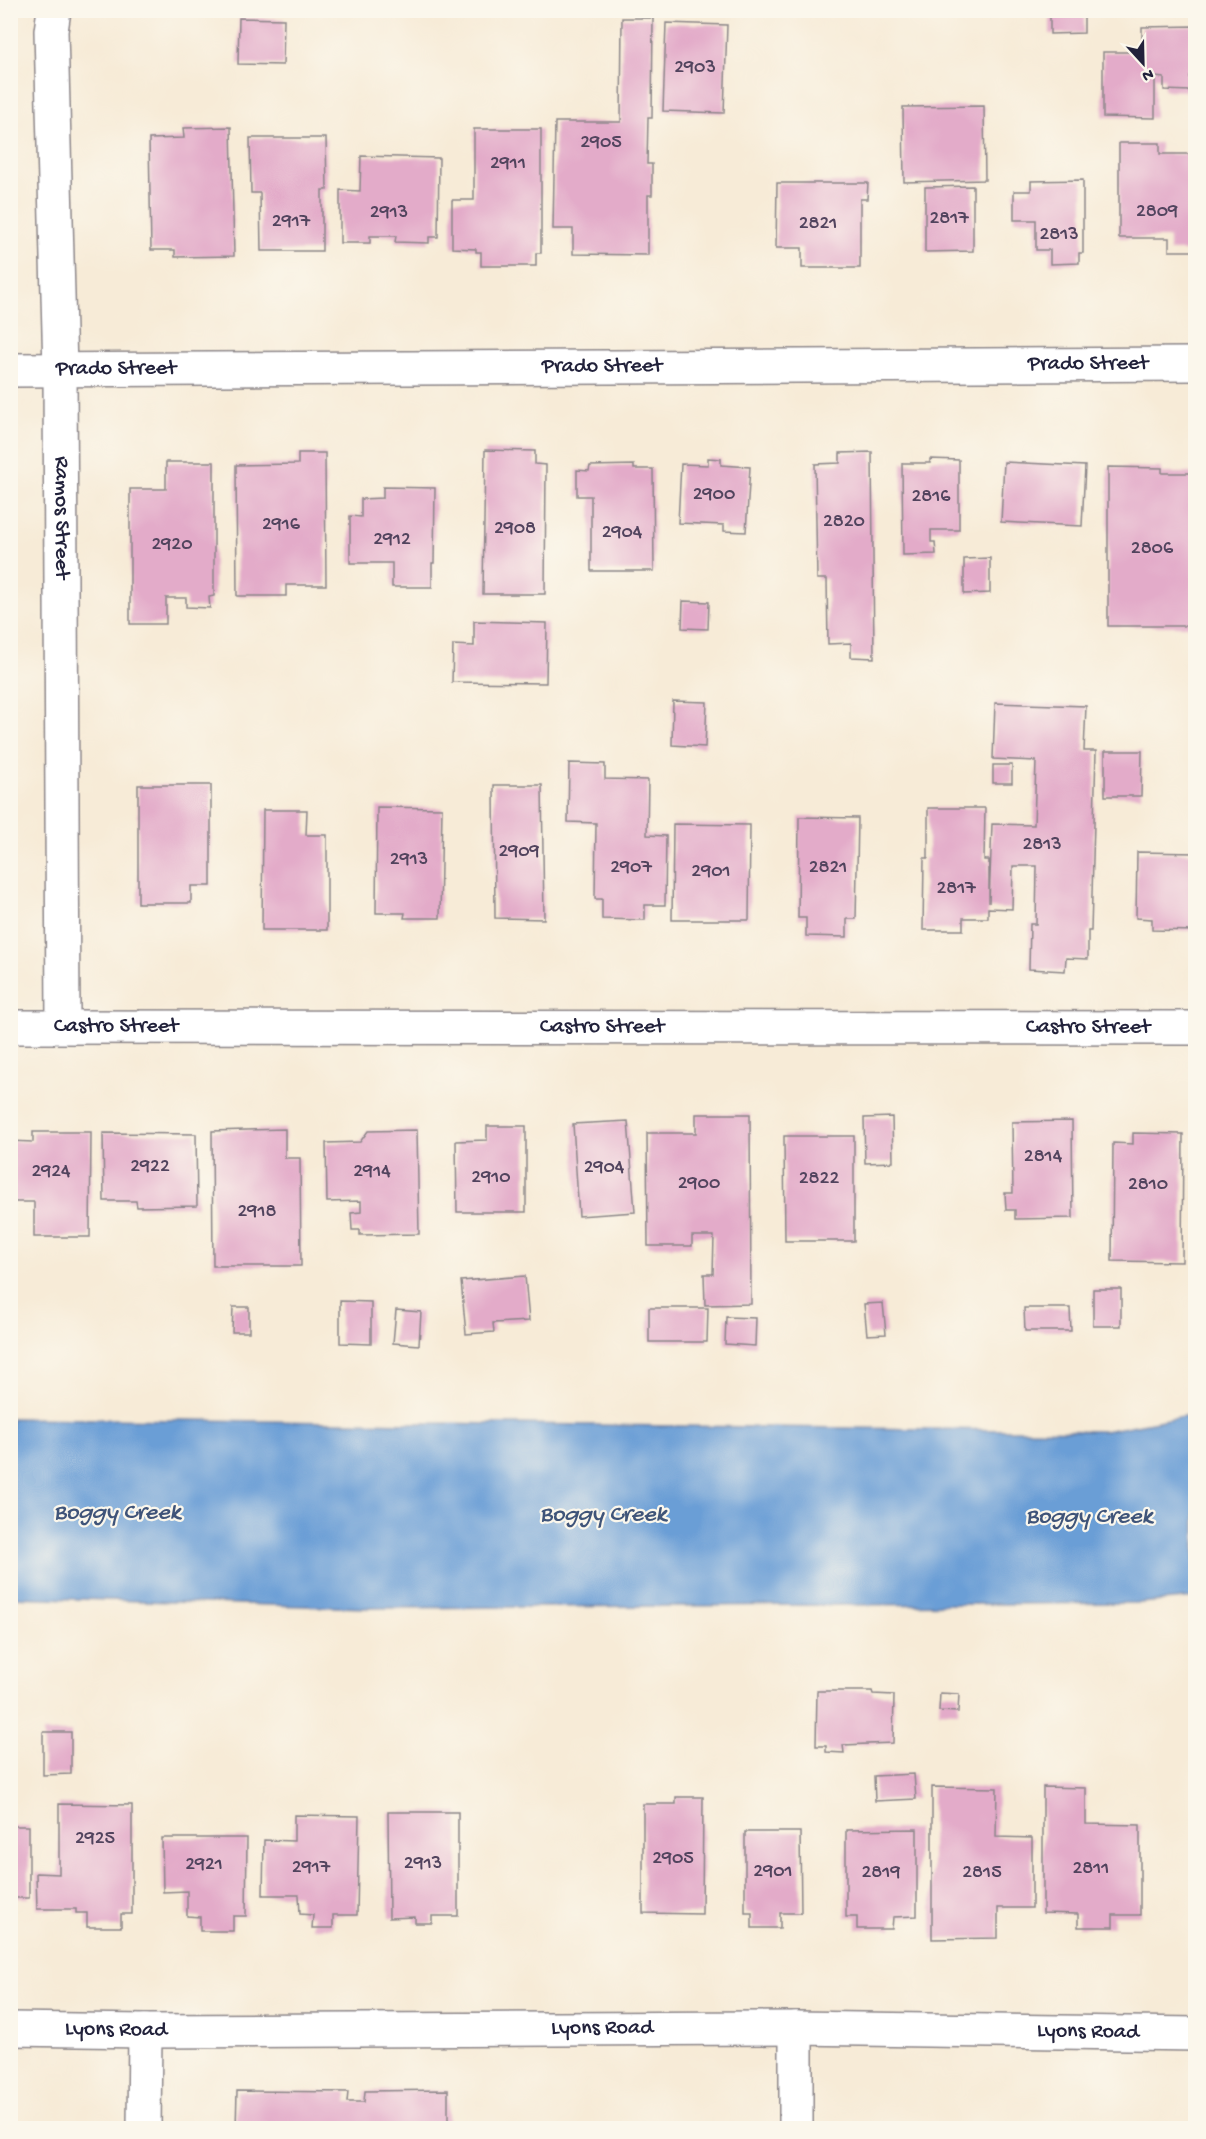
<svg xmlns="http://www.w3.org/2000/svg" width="1206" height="2139" font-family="'Gochi Hand',sans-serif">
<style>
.water{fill:#6b9ed6;stroke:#466088;stroke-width:1.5}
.building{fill:#e3abc9}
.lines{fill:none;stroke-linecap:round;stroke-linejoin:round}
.minor-casing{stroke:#8c8689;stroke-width:36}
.tertiary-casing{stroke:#8c8689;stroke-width:36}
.minor{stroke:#fff;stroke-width:33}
.tertiary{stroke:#fff;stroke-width:33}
.labels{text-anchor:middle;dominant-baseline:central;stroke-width:4.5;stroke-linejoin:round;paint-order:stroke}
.number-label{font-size:20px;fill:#52445e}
.street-label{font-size:22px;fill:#22223b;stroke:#fbf7ec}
.water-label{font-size:24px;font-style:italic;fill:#3f5479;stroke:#fbf7ec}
</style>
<rect width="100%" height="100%" fill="#fbf7ec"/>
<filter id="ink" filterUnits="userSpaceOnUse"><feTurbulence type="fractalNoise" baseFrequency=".0167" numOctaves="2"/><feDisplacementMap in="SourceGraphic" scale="12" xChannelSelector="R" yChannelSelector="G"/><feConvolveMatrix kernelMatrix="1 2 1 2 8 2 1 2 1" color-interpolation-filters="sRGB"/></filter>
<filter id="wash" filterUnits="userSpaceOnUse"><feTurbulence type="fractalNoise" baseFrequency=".008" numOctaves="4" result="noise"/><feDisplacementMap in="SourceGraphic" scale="24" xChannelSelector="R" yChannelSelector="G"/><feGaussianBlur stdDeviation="1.35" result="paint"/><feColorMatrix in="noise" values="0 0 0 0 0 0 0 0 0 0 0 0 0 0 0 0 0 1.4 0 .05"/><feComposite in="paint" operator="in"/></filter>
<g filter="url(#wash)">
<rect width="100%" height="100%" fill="#f7ebd7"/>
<path class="water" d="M1195,1414V1598L1140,1603L367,1608L11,1597V1418L1104,1431Z"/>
<g id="blocks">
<g class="building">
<path d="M1084,13V33L1050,34V14Z"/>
<path d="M239,18L284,19L283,65L238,64Z"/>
<path d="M622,18H653L652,118H648L647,164H652V195H648V255L573,254V229H553L555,122H621Z"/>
<path d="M666,23L727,25L724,113L663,111Z"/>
<path d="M1196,26V76H1190V91L1164,90V78L1155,77V118L1103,117V52H1142V27Z"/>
<path d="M984,106L985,180L904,182L903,107Z"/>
<path d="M231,127L234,256L175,257V250H151L149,139L184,138L183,128Z"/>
<path d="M474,129H541V253H536V266H481V252H476V249L452,248V200H474Z"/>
<path d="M250,138H326L327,190H322V251H261L260,193H251Z"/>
<path d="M1119,143H1160V154H1196V251H1169V238H1119Z"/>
<path d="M361,156L439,158L438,237H429V243L395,242L396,236H370V243H340V190L360,191Z"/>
<path d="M1083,180V253H1079V263L1050,264V250H1036V220H1014V191H1031V181Z"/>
<path d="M777,183H868L867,199H860V268H802V248H776Z"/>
<path d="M973,186V251L925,252V187Z"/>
<path d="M485,450L535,451V464L546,465L545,594H483Z"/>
<path d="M872,452L874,658L851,657V643L828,644L827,579H817L815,464L840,463V453Z"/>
<path d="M298,453H325L326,585H286V596H237L236,465L298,464Z"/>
<path d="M708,458L721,459V465L750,467L746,532L724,531V525L678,523L681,464L708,465Z"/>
<path d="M930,459L959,460V530H931V542H935L936,554L903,555L902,463H930Z"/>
<path d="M166,462H214V596L209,597L210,608L186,607V598H166V624H130V489H166Z"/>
<path d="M1004,462L1085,466L1082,526L1001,522Z"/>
<path d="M634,465V469H653L654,571H591V496H577V470L589,471L590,466Z"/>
<path d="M1108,467L1162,468V473H1196V626H1108Z"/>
<path d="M383,487L435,488L434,563H432V587H392V563H350V516L361,517V499L383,498Z"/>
<path d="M990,558V593L964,594V559Z"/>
<path d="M683,601L709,602L708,629L682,628Z"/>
<path d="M474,621L547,623L546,683L452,682L453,645L474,646Z"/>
<path d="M673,701L707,702L705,747L672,745Z"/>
<path d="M995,703L1086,706L1084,751H1096L1091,931H1088V959L1066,958L1065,971L1029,969L1030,924H1036L1037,866H1013L1012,909L988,908V918H963V930H923L924,858H928V808H985L984,860H989V903L992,824L1034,825L1036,761L993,759Z"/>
<path d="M1105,751H1142L1141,796H1105Z"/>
<path d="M569,763L605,764V779L648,780L647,835L666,836L665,905H645V920L602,919V899H595L596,823L568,822Z"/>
<rect x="993" y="765" width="19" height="18"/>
<path d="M138,785H211V886H191V903H138Z"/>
<path d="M494,785H542L544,919L495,918Z"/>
<path d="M377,807L442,808L440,918H404L405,913H376Z"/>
<path d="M263,810H307L306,835H327V930H262Z"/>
<path d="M799,817L858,818L856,919H847V937L806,936V918H798Z"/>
<path d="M673,824L750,825L749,920H672Z"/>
<path d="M1137,852L1196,853V931L1152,930V919L1136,918Z"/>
<path d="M696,1114H750L751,1304L705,1305L704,1274H713L714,1236H692V1246H648L647,1133H696Z"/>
<path d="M892,1117L893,1162L865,1163L864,1118Z"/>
<path d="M628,1121L635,1212L579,1216L573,1124Z"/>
<path d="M1072,1121L1073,1218L1015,1219V1210H1006L1005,1193H1013L1012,1122Z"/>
<path d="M487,1126H526V1212H457L456,1141L487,1140Z"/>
<path d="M285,1129V1158H300L301,1266H213L212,1131Z"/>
<path d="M417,1130L419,1234L360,1235V1230H352L351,1213L361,1212V1201L327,1202L326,1143L360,1142L368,1131Z"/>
<path d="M33,1132H91L90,1237H34V1202H10V1141L33,1142Z"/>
<path d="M103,1133L196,1134L197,1206L137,1207L136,1201H104Z"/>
<path d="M1133,1133L1183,1134L1182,1262L1112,1261L1113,1143L1133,1144Z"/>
<path d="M784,1136H854V1241H785Z"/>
<path d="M525,1276L529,1321L493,1323L494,1332L466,1334L461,1281Z"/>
<rect x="1093" y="1289" width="28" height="37"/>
<path d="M340,1301L371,1302V1344L340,1343Z"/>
<path d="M883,1303L886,1334L867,1335L864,1304Z"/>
<path d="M233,1307H249V1332H232Z"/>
<path d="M649,1308H708L707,1342H649Z"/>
<path d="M1024,1308H1070L1071,1331H1025Z"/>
<path d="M396,1310L421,1312L419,1345L393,1343Z"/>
<path d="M726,1317L756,1318L755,1346L725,1344Z"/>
<path d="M817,1691H872L873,1694L894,1695L893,1743L843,1745L844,1753L826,1752V1746H816Z"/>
<path d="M940,1693L959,1694L958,1712L939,1711Z"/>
<path d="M43,1732H71V1774L43,1775Z"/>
<path d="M914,1774L916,1799L875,1801L874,1776Z"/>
<path d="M932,1787L997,1788L996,1837L1032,1838V1908H998V1938L932,1939Z"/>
<path d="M1043,1787L1086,1788V1824L1140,1825V1915H1113V1927H1078V1914L1043,1913Z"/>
<path d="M676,1797H703L702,1914L643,1913V1804H676Z"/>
<path d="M59,1804L132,1805V1914H121V1927H87V1913H76V1909H37L36,1873L59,1874Z"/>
<path d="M388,1812H458V1916H432V1923H415V1917L389,1918Z"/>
<path d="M294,1815L359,1816L357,1915H333V1928H312L313,1915L300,1914L299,1895H263L264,1840L294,1841Z"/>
<rect x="10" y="1826" width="19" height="72"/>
<path d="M917,1829V1916L893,1917L892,1929H857V1917H846V1830Z"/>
<path d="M745,1832H800L801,1913H780V1928H752V1913H745Z"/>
<path d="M162,1838H247L246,1916H233V1931H200V1917L187,1916V1891L163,1892Z"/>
<path d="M448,2090V2128H236L237,2091L348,2092L347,2102H364L365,2091Z"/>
</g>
</g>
</g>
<g filter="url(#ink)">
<use href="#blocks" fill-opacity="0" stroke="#8c8689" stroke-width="1.5"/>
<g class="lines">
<g class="minor-casing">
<g id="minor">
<path id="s1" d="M54,10L51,31L60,370L63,1026"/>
<path id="s2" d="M10,370L1196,364"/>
<path id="s3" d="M10,1027L1196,1028"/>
<path d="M144,2128L145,2031"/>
<path d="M796,2128V2028"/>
</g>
</g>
<g class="tertiary-casing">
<g id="tertiary">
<path id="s4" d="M10,2029L145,2031L796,2028L1196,2034"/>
</g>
</g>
<use href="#minor" class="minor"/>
<use href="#tertiary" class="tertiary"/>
</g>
</g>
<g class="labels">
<g class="number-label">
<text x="695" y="68">2903</text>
<text x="601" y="143">2905</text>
<text x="508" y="164">2911</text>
<text x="1157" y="212">2809</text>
<text x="389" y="213">2913</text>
<text x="949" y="219">2817</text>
<text x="291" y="222">2917</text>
<text x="818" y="224">2821</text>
<text x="1059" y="235">2813</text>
<text x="714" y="495">2900</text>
<text x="931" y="497">2816</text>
<text x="844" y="522">2820</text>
<text x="281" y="525">2916</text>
<text x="515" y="529">2908</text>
<text x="622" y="533">2904</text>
<text x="392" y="540">2912</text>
<text x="172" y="545">2920</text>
<text x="1152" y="549">2806</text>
<text x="1042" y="845">2813</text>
<text x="519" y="852">2909</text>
<text x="409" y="860">2913</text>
<text x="631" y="868">2907</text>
<text x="828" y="868">2821</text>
<text x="711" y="872">2901</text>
<text x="956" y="889">2817</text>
<text x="1043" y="1157">2814</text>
<text x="150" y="1167">2922</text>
<text x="604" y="1168">2904</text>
<text x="51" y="1172">2924</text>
<text x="372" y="1172">2914</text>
<text x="491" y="1178">2910</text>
<text x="819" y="1179">2822</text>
<text x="699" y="1184">2900</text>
<text x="1148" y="1185">2810</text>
<text x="257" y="1212">2918</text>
<text x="95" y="1839">2925</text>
<text x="673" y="1859">2905</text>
<text x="423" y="1864">2913</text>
<text x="204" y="1865">2921</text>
<text x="311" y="1868">2917</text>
<text x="1091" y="1869">2811</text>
<text x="773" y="1872">2901</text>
<text x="881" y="1873">2819</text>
<text x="982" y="1873">2815</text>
</g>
<g class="street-label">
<text stroke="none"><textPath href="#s2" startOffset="1078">Prado Street</textPath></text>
<text stroke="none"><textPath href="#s2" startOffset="592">Prado Street</textPath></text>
<text stroke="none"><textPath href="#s2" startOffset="106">Prado Street</textPath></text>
<text stroke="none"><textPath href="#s1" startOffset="508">Ramos Street</textPath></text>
<text stroke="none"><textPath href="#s3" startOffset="106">Castro Street</textPath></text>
<text stroke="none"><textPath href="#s3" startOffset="592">Castro Street</textPath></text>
<text stroke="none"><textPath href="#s3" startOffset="1078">Castro Street</textPath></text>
<text stroke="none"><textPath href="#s4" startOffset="592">Lyons Road</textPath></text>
<text stroke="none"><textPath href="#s4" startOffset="106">Lyons Road</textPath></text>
<text stroke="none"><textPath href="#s4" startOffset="1078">Lyons Road</textPath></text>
</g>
<g class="water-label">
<text x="117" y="1513">Boggy Creek</text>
<text x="603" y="1515">Boggy Creek</text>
<text x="1089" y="1517">Boggy Creek</text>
</g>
</g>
<rect width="1206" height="2139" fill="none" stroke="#fbf7ec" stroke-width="36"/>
<g transform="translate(1143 63) rotate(158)" stroke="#fbf7ec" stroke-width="4.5" paint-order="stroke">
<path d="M0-4.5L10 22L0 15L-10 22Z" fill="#22223b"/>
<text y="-9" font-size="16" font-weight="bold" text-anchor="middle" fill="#22223b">N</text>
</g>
</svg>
